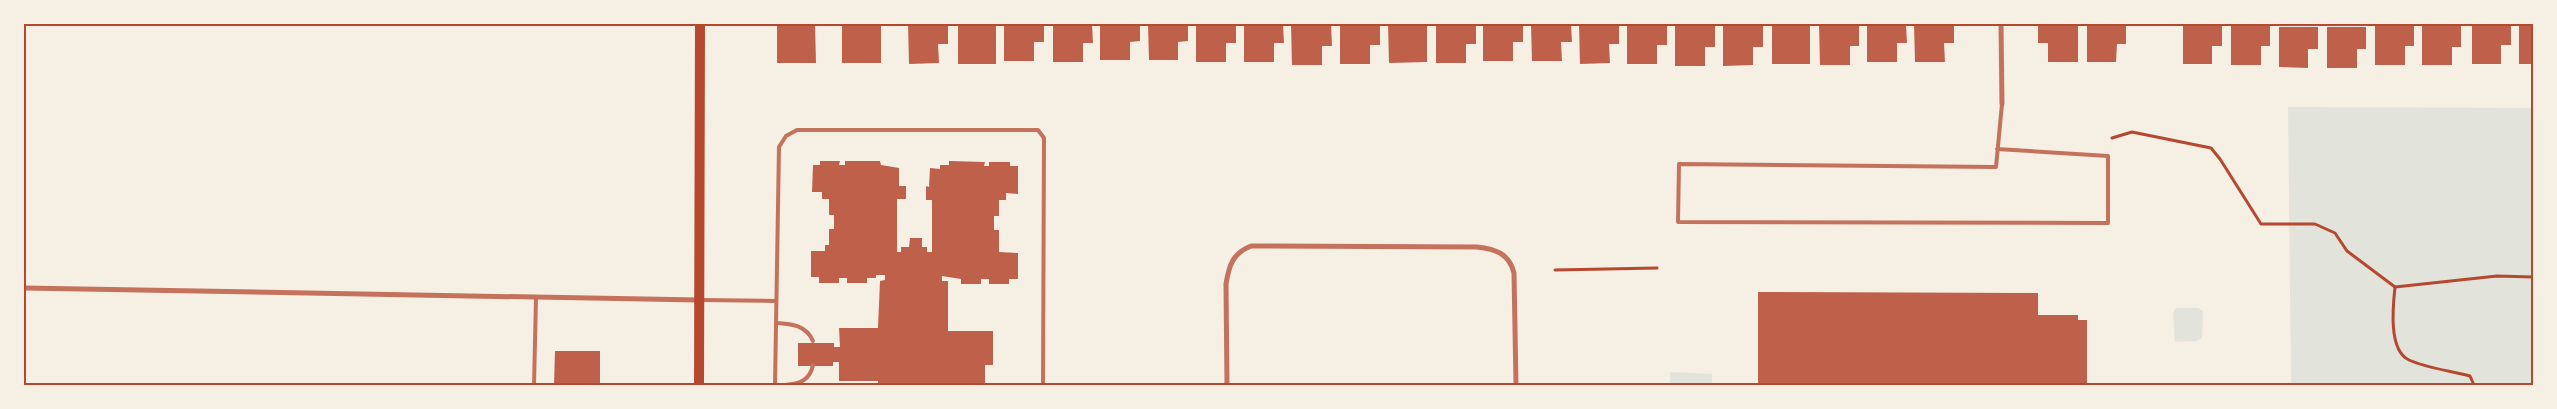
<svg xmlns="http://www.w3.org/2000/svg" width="2557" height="409" font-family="'Playfair Display',serif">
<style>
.green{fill:#e2e4dc}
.building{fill:#bf614a}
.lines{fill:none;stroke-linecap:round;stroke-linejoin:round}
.path{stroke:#b5482f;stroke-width:3}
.service{stroke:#c5725c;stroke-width:4}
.minor{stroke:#c5725c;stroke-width:5}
.secondary{stroke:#b5482f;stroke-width:10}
.neatline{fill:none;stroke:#b5482f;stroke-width:2}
</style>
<rect width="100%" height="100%" fill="#f6efe4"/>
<g class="green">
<path d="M2288,107L2533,108V385H2291Z"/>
<path d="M2176,308H2198L2203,311L2202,338L2197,341L2175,342L2173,313Z"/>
<path d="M1670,372L1712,374V385H1670Z"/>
</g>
<g class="building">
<path d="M777,24H815L816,63H777Z"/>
<rect x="842" y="24" width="39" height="39"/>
<path d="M908,24H948V44H938L939,63L909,64Z"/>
<rect x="958" y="24" width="38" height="40"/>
<path d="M1004,24H1044V42H1034V61H1004Z"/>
<path d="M1053,24H1092L1093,43H1083V62H1053Z"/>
<path d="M1100,24H1140V41L1130,42V60H1100Z"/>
<path d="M1148,24H1188V41L1178,42V60H1149Z"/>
<path d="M1196,24H1236V43H1226V62H1196Z"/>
<path d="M1244,24H1283L1284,43H1274V62H1244Z"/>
<path d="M1331,24L1332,46H1322V65H1292L1291,25Z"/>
<path d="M1340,24H1380V45H1370V64H1340Z"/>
<path d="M1388,24H1427V62L1389,63Z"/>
<path d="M1436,24H1476V44H1466V63H1436Z"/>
<path d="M1483,24H1523V42H1513V61H1483Z"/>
<path d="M1531,24H1571L1572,42H1561L1562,61H1532Z"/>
<path d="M1579,24H1619V44H1609L1610,63L1580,64Z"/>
<path d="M1627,24H1667V45H1657V64H1627Z"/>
<rect x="1772" y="24" width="38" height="40"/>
<path d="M1819,24H1859V46H1850V65H1820Z"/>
<path d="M1867,24H1906L1907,43H1897V62H1867Z"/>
<path d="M1914,24H1954V43H1944L1945,62H1915Z"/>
<path d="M2038,24H2078V62H2048V43H2038Z"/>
<path d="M2087,24H2126V44H2117L2116,62H2087Z"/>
<path d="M2183,24H2222V46H2212V64H2183Z"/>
<path d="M2231,24H2270V46H2261V65H2231Z"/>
<path d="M2375,24H2414V46H2405V65H2375Z"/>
<path d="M2472,24H2511V45H2501V64H2472Z"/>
<rect x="2519" y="24" width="14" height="40"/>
<path d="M1675,25H1715V47H1705V66H1675Z"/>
<path d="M1723,25H1763V47H1753V65L1723,66Z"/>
<path d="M2422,25H2461V47H2452V65H2422Z"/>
<path d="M2279,27H2318V49H2308V68L2279,67Z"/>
<path d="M2327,27H2366V49H2357V68H2327Z"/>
<path d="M820,161H840L839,165H845V161H880L881,165L899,168V186H906V199H897V252H901V247H909L910,238H922V247H927V252H932V200H926V186L929,187L930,168L940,169V165H949V161L985,162L984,166H989V162H1010V166H1018V194L1006,193V200H999V216H994V230H999V252L1018,253V279H1009V284H989V279H981V284H961V279L942,276V281H948V331H993V365H985V385H878V381H839V362H833V366H798V343H834V347H840L839,328H878L880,281L885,280V275H876V278H867V283H847V278H839V283H819V277H811V251H825V245H829V229H834V215H829V199H822V192H812L813,165H820Z"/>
<path d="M1758,292L2038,293V315H2078V320H2087V385H1758Z"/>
<path d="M555,351H600V385H554Z"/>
</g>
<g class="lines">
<g class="path">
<path d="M2112,138L2132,132L2211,148L2220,159L2261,224H2315L2335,233L2347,251L2395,287"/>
<path d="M1555,270L1657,268"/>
<path d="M2474,385L2470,376C2452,371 2426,368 2409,360C2388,350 2393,306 2395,287L2497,276L2533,277"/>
</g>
<g class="service">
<path d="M1997,149L2108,156V223L1678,222L1679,164L1996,167L2002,104"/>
<path d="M701,300L776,301"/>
<path d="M776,323C792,324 806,325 813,341"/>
<path d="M534,385L536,298"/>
<path d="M775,385L779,147L786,136L797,130H1038L1044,138L1043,385"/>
<path d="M785,385C800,384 810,380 813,365"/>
</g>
<g class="minor">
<path d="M2001,24L2002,104"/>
<path d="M24,288L699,300"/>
<path d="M1227,385L1226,284C1229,265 1233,253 1251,246L1477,247C1495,249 1509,253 1514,273L1516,385"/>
</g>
<path class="secondary" d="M699,385L700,24"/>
</g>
<rect width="2557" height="409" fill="none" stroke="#f6efe4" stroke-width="50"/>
<rect x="25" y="25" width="2507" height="359" class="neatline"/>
</svg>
